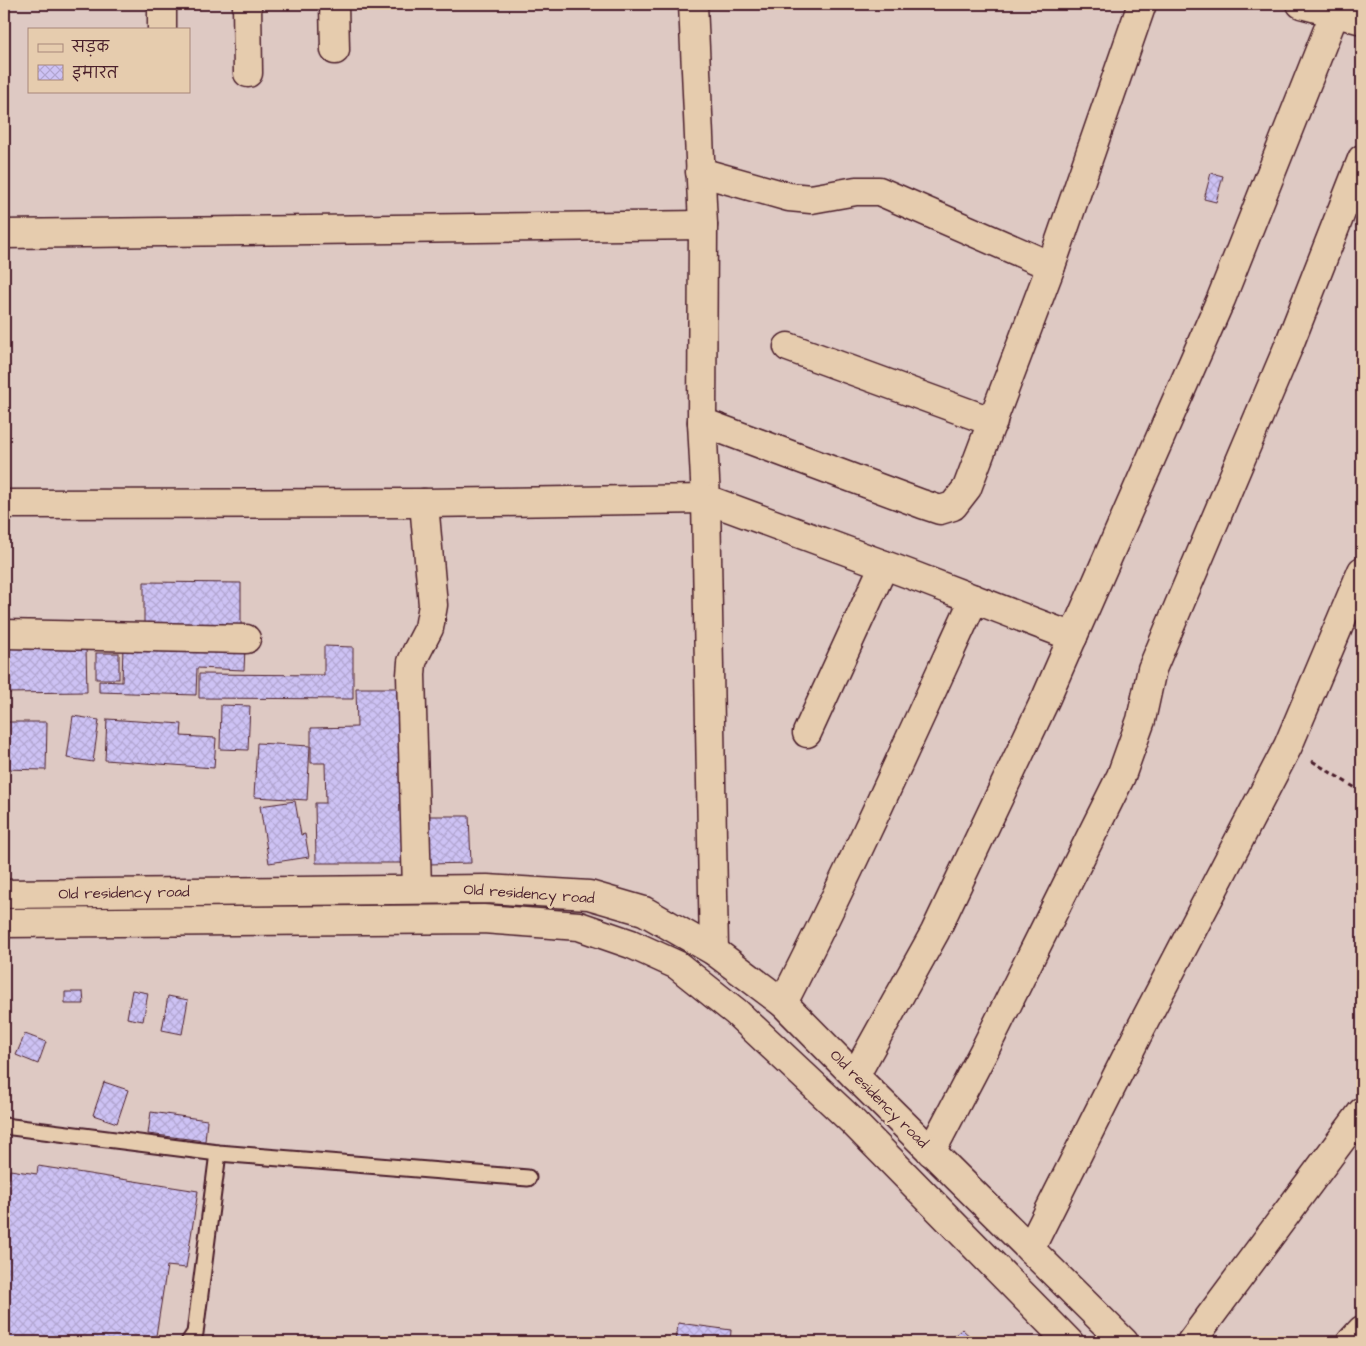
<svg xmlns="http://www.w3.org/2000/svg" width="1366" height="1346" font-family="'Architects Daughter','Playpen Sans Deva',sans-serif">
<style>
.building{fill:url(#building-cross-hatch);stroke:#4a1f2b}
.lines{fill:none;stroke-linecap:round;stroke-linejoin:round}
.lane-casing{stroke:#4a1f2b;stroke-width:19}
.street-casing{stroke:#4a1f2b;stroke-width:31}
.secondary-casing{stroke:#4a1f2b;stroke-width:31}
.highway-casing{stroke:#4a1f2b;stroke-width:31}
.path{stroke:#4a1f2b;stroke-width:3;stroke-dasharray:5 4;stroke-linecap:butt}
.lane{stroke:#e6ccae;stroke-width:15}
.street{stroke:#e6ccae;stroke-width:28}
.secondary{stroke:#e6ccae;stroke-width:28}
.highway{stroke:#e6ccae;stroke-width:28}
.labels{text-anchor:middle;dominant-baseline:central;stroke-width:5;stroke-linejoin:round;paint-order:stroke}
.street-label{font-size:15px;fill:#4a1f2b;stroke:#e6ccae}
</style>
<defs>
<pattern id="building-cross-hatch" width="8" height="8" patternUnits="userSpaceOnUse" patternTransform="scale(1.25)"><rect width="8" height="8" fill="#cdc2f4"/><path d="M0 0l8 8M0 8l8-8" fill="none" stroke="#b2a6d1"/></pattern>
</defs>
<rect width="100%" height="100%" fill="#dec9c3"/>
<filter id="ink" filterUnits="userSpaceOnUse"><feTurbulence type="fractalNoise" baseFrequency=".02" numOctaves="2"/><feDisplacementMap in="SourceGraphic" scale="10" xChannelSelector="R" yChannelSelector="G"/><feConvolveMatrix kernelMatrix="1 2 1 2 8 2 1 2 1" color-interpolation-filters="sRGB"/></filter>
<g filter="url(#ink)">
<g class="building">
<path d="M1211,173L1223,176L1216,202L1204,199Z"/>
<path d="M144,582L241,583V627H144Z"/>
<path d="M123,644L245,648L244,670L197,668L196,695L99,692V681L122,682Z"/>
<path d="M324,646L353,647V699L199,698V674L324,675Z"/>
<path d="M4,647H86L87,692L4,693Z"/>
<rect x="96" y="653" width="23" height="26"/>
<path d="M356,688H405L407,863H316L315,803H326L325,763H311V728L357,727Z"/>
<path d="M221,705L250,706L248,750L220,749Z"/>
<path d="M73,716L99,720L93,762L67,758Z"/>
<path d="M107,719L182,724L181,736L216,738L214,768L105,760Z"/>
<path d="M4,722H47L46,770L4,769Z"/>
<path d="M257,743L310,746L307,800L254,797Z"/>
<path d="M295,801L301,835L305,834L309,857L269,863L260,806Z"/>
<path d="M428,816H469L471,863L429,864Z"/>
<path d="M132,990L148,993L143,1021L127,1018Z"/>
<path d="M65,992H83L84,1004H65Z"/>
<path d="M168,996L188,1000L182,1034L162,1030Z"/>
<path d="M25,1034L46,1042L38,1064L16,1055Z"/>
<path d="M104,1082L128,1090L117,1123L93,1115Z"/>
<path d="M151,1112L207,1120L205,1141L148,1134Z"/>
<path d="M38,1166L198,1191L186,1268L167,1266L155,1342H4V1234L6,1217H4V1210L10,1170L37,1174Z"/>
<path d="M678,1323L731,1330L730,1342H676Z"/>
<path d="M962,1329L976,1342H948Z"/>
</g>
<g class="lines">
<g class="lane-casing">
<g id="lane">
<path d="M4,1126L218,1153L528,1178"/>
<path d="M189,1342L195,1333L218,1153"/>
</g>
</g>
<g class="street-casing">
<g id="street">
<path d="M162,4V29"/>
<path d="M247,4L248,73"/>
<path d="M334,4L335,50"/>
<path d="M693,4L703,225L702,422L706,499L714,951"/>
<path d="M700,172L789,197L811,199L856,191H879L1051,266"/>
<path d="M4,234L703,225"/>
<path d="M788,347L993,422"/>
<path d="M702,422L922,504L940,510L953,506L967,488L1051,266L1142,4"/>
<path d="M4,504L424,503L706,499L909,574L1073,637"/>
<path d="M4,634L246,639"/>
<path d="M807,733L884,565"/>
<path d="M417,889L411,675L412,662L416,653L429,628L433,605L424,503"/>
<path d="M783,1003C851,870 912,734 974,599"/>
<path d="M855,1076L935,932L1046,698L1221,299L1335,12"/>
<path d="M931,1152L985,1049L1121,776L1141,720L1152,669L1287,350L1362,159"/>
<path d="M1030,1249L1141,1028L1288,746L1362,571"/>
<path d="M1191,1342L1362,1112"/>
<path d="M1351,1342L1362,1330"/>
</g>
</g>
<g class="secondary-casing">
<path id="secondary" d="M1301,4L1362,20"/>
</g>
<g class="highway-casing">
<g id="highway">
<path d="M4,894L487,889L589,895L644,911L714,951L783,1003L855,1076L1124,1342"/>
<path d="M4,923L483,919L579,926L631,944L677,965L736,1012L851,1120L1069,1342"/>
</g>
</g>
<path class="path" d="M1312,761L1362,792"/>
<use href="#lane" class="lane"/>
<use href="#street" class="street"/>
<use href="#secondary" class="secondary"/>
<use href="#highway" class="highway"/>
</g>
</g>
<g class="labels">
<g class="street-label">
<text transform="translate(124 893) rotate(-1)">Old residency road</text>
<text transform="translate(529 894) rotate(4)">Old residency road</text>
<text transform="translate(879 1099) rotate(45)">Old residency road</text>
</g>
</g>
<rect width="1366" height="1346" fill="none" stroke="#e6ccae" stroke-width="20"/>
<rect x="10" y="10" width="1346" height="1326" fill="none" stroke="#4a1f2b" stroke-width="2" filter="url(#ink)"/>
<rect x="28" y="28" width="162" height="65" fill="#e6ccae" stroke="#a8877a"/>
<rect x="38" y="44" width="25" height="8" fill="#e6ccae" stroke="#a8877a"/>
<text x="72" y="52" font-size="15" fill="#4a1f2b">सड़क</text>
<rect x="38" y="65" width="25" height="15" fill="url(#building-cross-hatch)" stroke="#a8877a"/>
<text x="72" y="78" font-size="15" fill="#4a1f2b">इमारत</text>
</svg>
